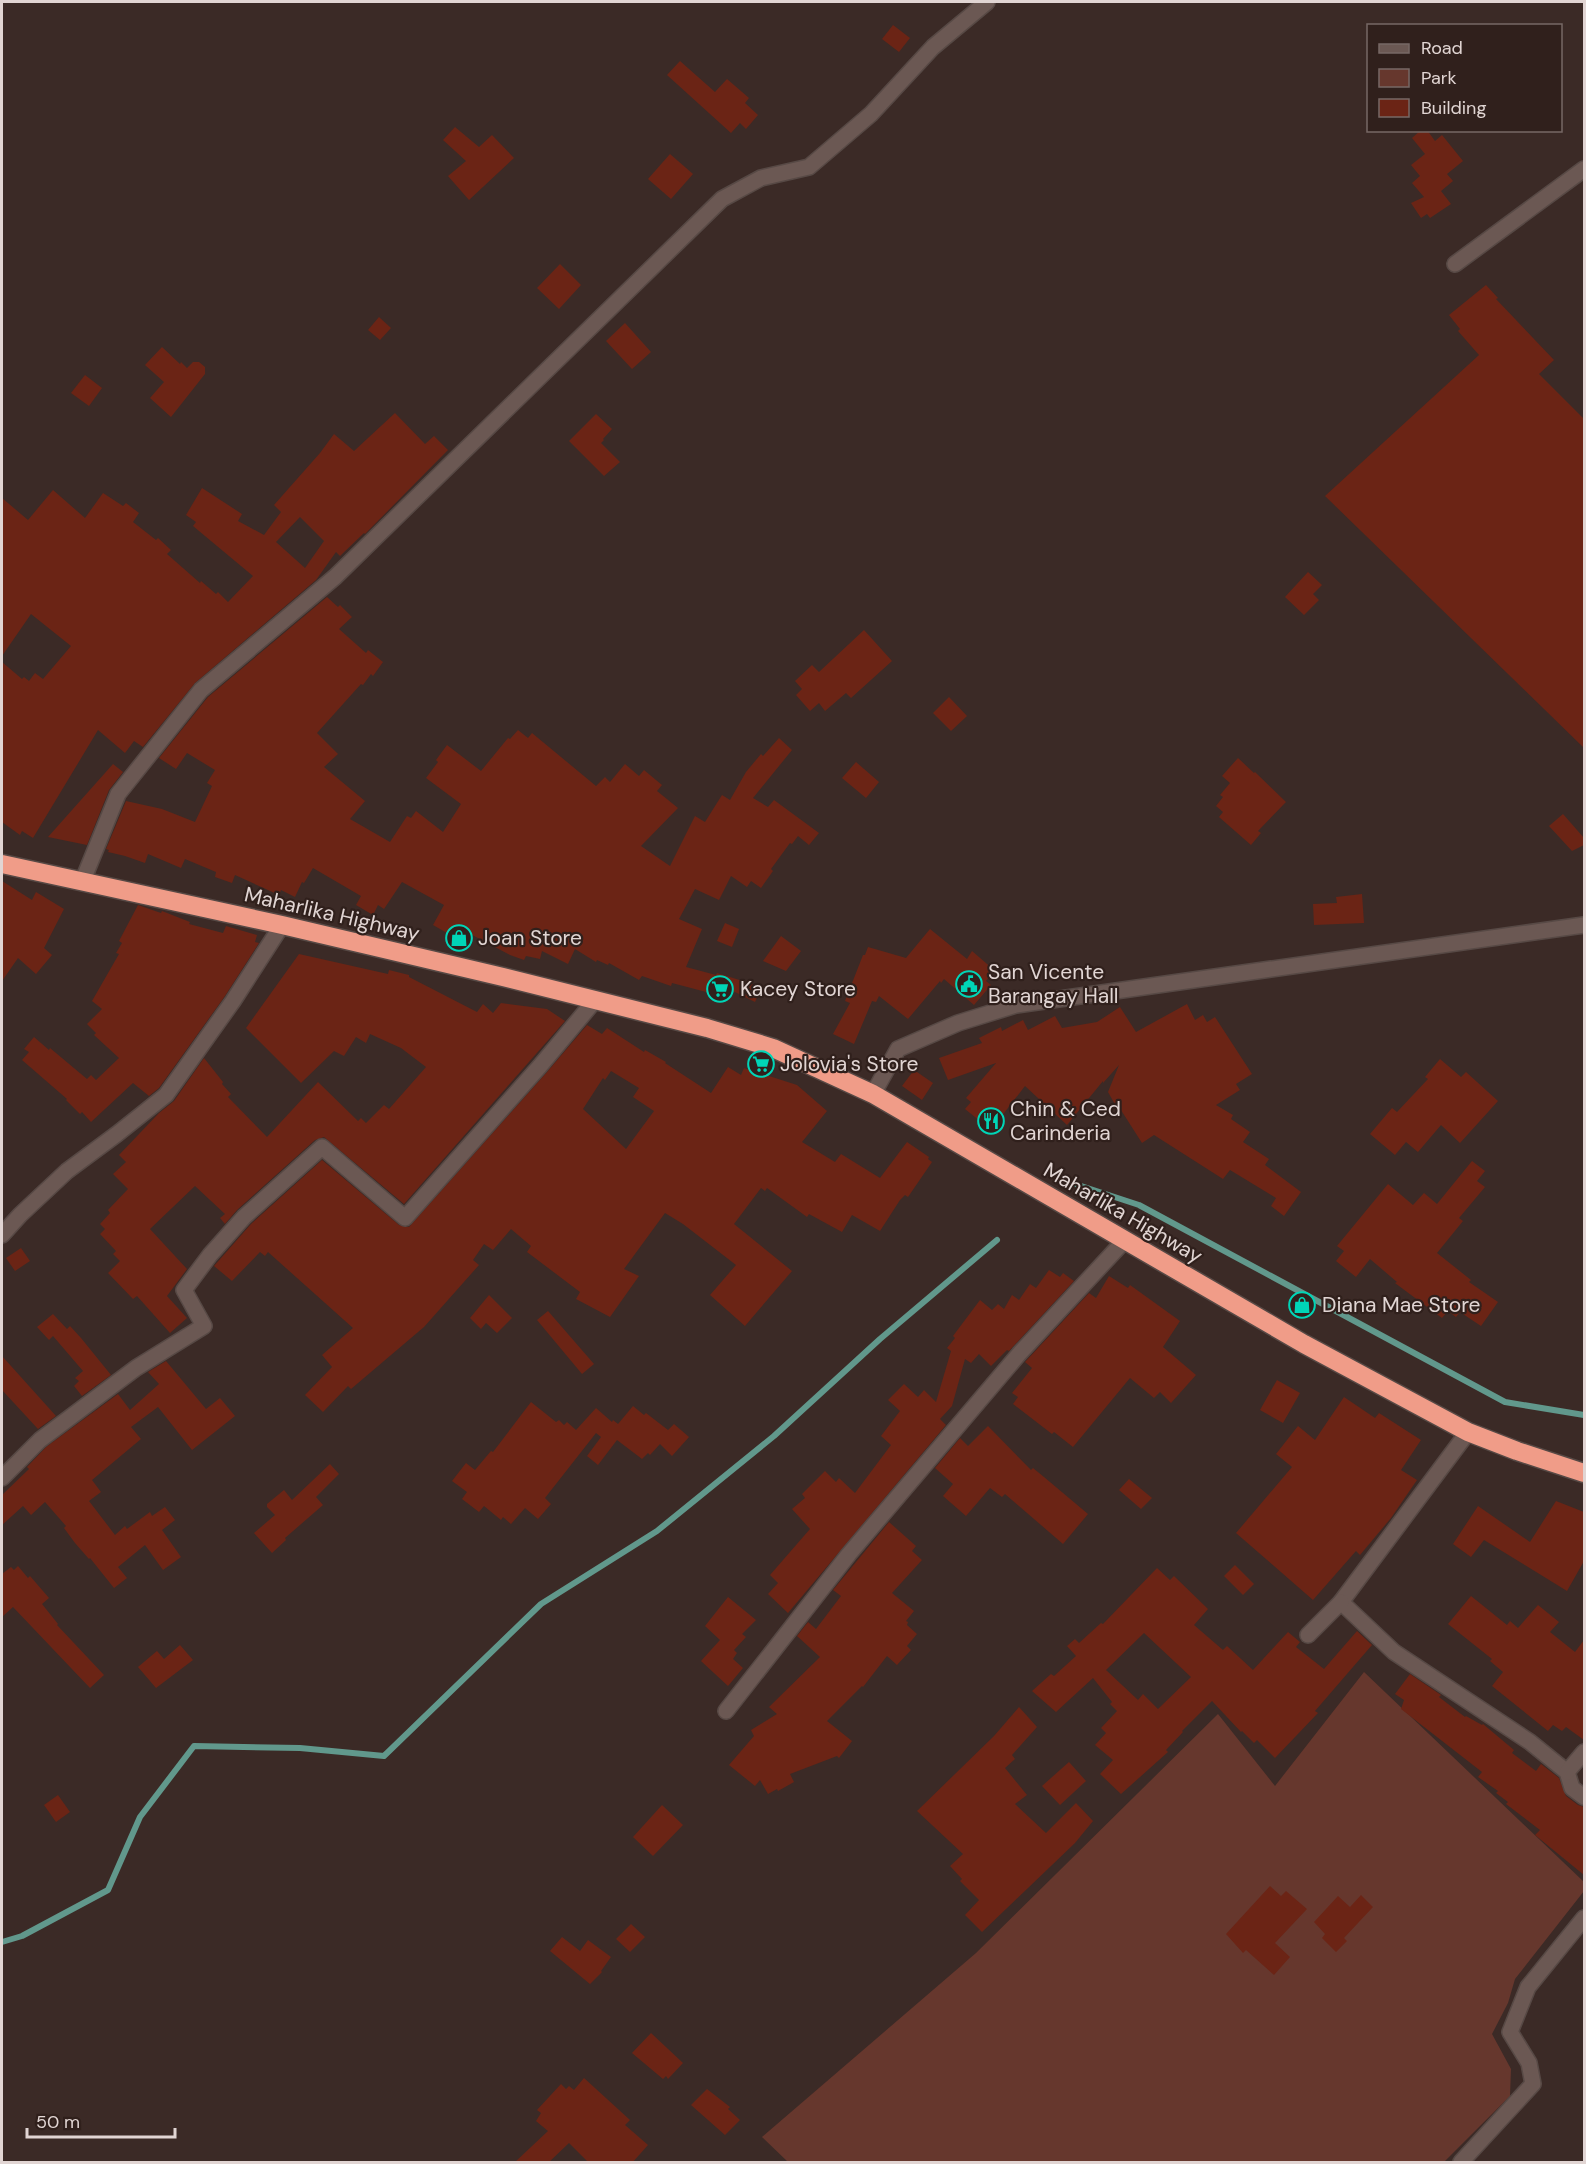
<svg xmlns="http://www.w3.org/2000/svg" width="1586" height="2164" font-family="'DM Sans',sans-serif">
<style>
.green{fill:#66372d}
.lines{fill:none;stroke-linecap:round;stroke-linejoin:round}
.stream{stroke:#61988c;stroke-width:6}
.building{fill:#6b2415;fill-rule:evenodd}
.minor-casing{stroke:#574945;stroke-width:18}
.highway-casing{stroke:#574945;stroke-width:21}
.minor{stroke:#6b5853;stroke-width:15}
.highway{stroke:#f09c88;stroke-width:18}
.labels{text-anchor:middle;dominant-baseline:central;stroke-width:4.5;stroke-linejoin:round;paint-order:stroke}
.street-label{font-size:21px;fill:#e1d5d3;stroke:#30201c}
.poi-label{font-size:21px;fill:#e1d5d3;stroke:#30201c;text-anchor:start}
</style>
<rect width="100%" height="100%" fill="#3b2a26"/>
<path class="green" d="M1364,1672L1584,1882V1891L1515,1979L1508,2003L1492,2034L1511,2069L1510,2096L1444,2162H788L762,2137L976,1953L1218,1714L1275,1786Z"/>
<g class="lines">
<g class="stream">
<path d="M1069,1182L1139,1205L1505,1402L1584,1415"/>
<path d="M2,1942L22,1936L108,1890L140,1817L194,1746L300,1748L384,1756L541,1604L657,1531L774,1436L880,1339L997,1240"/>
</g>
</g>
<g class="building">
<path d="M893,25L910,38L899,52L882,39Z"/>
<path d="M680,61L715,92L727,79L749,98L745,103L758,115L746,129L740,123L731,133L667,75Z"/>
<path d="M455,127L479,147L492,135L514,158L469,200L448,176L466,161L443,140Z"/>
<path d="M1421,130H1427L1435,141L1442,135L1463,161L1447,174L1453,181L1441,191L1451,204L1430,218L1427,214L1421,218L1411,203L1424,197L1412,183L1420,176L1411,165L1425,154L1412,138Z"/>
<path d="M670,154L693,174L671,199L648,179Z"/>
<path d="M560,264L581,285L559,309L537,288Z"/>
<path d="M1486,285L1498,298L1496,299L1554,360L1539,374L1584,419V748L1325,496L1479,355L1458,331L1460,329L1449,315Z"/>
<path d="M379,317L391,328L380,340L368,330Z"/>
<path d="M625,323L651,352L632,369L606,341Z"/>
<path d="M162,347L180,364L181,362L187,368L193,362H199L205,367V374L201,379L171,417L150,398L164,382L145,365Z"/>
<path d="M85,375L102,388L89,406L71,393Z"/>
<path d="M395,413L425,444L434,436L448,450L365,534L364,533L340,556L336,552L316,580L195,683L143,747L134,741L125,753L98,730L33,838L22,831L20,835L2,822V662L22,679L24,677L29,681L35,673L43,679L71,646L31,614L2,656V498L28,520L53,490L85,518L103,493L123,506L126,503L139,513L133,522L156,540L158,538L171,550L167,554L200,583L201,581L216,594L218,592L228,602L253,576L193,526L196,522L186,515L202,488L242,514L238,521L264,535L281,512L274,505L320,453L334,434L354,451ZM300,517L324,541L305,568L276,542Z"/>
<path d="M596,414L612,429L603,439L604,440L601,443L620,462L604,476L569,441Z"/>
<path d="M1308,572L1322,585L1313,594L1319,600L1304,615L1285,597Z"/>
<path d="M327,597L338,607L340,605L352,617L339,629L366,653L368,650L383,662L373,676L371,674L363,685L361,684L317,733L338,754L324,767L365,801L350,819L390,842L407,816L411,818L416,811L443,832L461,804L426,778L438,762L436,760L447,745L481,771L508,738L510,739L518,730L528,738L532,733L596,786L605,777L610,782L625,764L639,776L644,770L662,785L657,791L678,808L641,846L670,866L695,816L705,822L722,795L730,800L746,772L761,754L763,756L779,738L792,750L753,798L768,807L774,800L819,833L809,845L798,836L792,844L790,843L771,869L773,871L761,888L751,881L747,887L731,876L719,900L695,889L679,919L702,929L686,967L716,975L717,973L762,987L755,1002L731,990L729,998L672,983L671,986L642,976L639,980L609,963L608,965L597,960L596,962L575,949L568,964L542,951L540,959L526,956L524,960L510,955L459,928L454,937L433,925L444,905L402,882L384,909L378,905L373,915L356,905L361,896L313,868L304,883L302,882L295,897L281,890L279,895L235,875L232,883L215,877L216,872L185,859L181,868L148,854L145,863L125,856L108,852L109,850L106,849L126,801L162,809L195,822L212,786L207,783L215,770L187,753L176,769L159,758L208,697Z"/>
<path d="M864,630L892,661L851,698L846,693L825,711L819,703L810,711L796,695L802,689L795,681L812,665L819,672Z"/>
<path d="M949,697L967,716L951,731L933,713Z"/>
<path d="M1238,758L1254,773L1255,772L1286,802L1258,831L1261,833L1251,845L1219,817L1223,812L1216,806L1223,797L1220,795L1230,783L1222,776Z"/>
<path d="M856,762L879,782L866,798L842,778Z"/>
<path d="M113,764L123,772L109,790L87,845L48,837Z"/>
<path d="M1563,814L1584,838V845L1572,851L1549,826Z"/>
<path d="M2,881L32,900L36,892L64,909L44,948L52,955L36,974L18,958L2,981Z"/>
<path d="M1362,894L1364,923L1314,925L1313,904L1337,903L1336,897Z"/>
<path d="M138,905L161,913L162,911L190,922L189,924L223,933L226,926L257,935L255,942L259,943L225,996L159,1088L149,1096L133,1083L91,1122L82,1112L80,1114L66,1100L67,1099L22,1060L29,1052L24,1049L34,1037L49,1050L50,1048L87,1079L91,1075L96,1080L119,1058L94,1035L96,1033L87,1024L102,1009L92,1001L119,954L116,953L122,943L119,941Z"/>
<path d="M725,923L739,929L732,947L717,941Z"/>
<path d="M930,929L967,959L972,951L994,970L986,981L991,985L974,1005L944,979L941,983L940,981L908,1019L879,996L876,1002L872,1001L854,1044L833,1034L850,1003L845,1001L863,955H865L868,947L906,958Z"/>
<path d="M781,936L801,951L786,971L763,961Z"/>
<path d="M299,954L388,974L389,970L409,975V977L477,1012L483,1004L493,1013L501,1003L547,1009L565,1021L404,1204L324,1137L315,1140L237,1210L225,1224L220,1218L225,1214L195,1186L150,1229L187,1269L167,1296L187,1318L170,1333L137,1296L133,1299L108,1273L120,1261L113,1254L116,1251L100,1234L105,1229L100,1224L110,1213L108,1210L128,1189L113,1174L126,1162L119,1155L159,1113L174,1101L204,1058L223,1082L222,1084L231,1094L228,1097L267,1137L318,1082L358,1121L361,1118L366,1123L384,1105L389,1109L426,1067L401,1048L370,1034L366,1043L356,1037L344,1056L334,1051L301,1083L246,1028Z"/>
<path d="M1187,1004L1195,1020L1203,1015L1207,1022L1215,1017L1252,1074L1236,1084L1240,1090L1216,1105L1233,1115L1231,1119L1250,1132L1243,1142L1269,1159L1265,1165L1301,1192L1284,1216L1271,1206L1276,1198L1230,1170L1223,1179L1154,1135L1142,1143L1119,1107L1117,1108L1108,1092L1119,1065L1103,1083V1081L1067,1125L1025,1086L991,1130L965,1109L971,1102L966,1098L996,1063L948,1080L939,1058L982,1043L979,1038L1001,1027L1002,1031L1023,1020L1028,1030L1055,1016L1062,1028L1097,1022L1120,1007L1136,1032Z"/>
<path d="M587,1025L602,1034L607,1028L644,1052L645,1050L666,1062L665,1063L711,1093L728,1067L741,1075L744,1068L797,1085L827,1111L802,1142L835,1162L841,1154L880,1178L907,1142L929,1157L928,1159L932,1162L908,1197L905,1195L900,1200L880,1231L852,1215L842,1232L809,1214L807,1217L767,1188L765,1191L761,1188L734,1224L792,1271L745,1326L710,1295L736,1265L683,1224L665,1213L624,1269L639,1276L610,1317L576,1299L580,1292L527,1252L531,1246L511,1229L493,1250L484,1244L473,1260L479,1265L424,1327L351,1389L348,1386L323,1412L305,1395L332,1367L322,1355L353,1328L268,1252L265,1256L260,1252L232,1281L214,1266L251,1224L322,1160L399,1225L409,1227L547,1072ZM611,1071L639,1088L633,1097L654,1111L626,1149L583,1109L603,1078L605,1080Z"/>
<path d="M1440,1059L1461,1077L1466,1072L1498,1101L1460,1143L1441,1125L1418,1152L1406,1142L1395,1155L1370,1134L1392,1108L1397,1112L1428,1079L1425,1077Z"/>
<path d="M914,1070L933,1083L922,1100L902,1086Z"/>
<path d="M1472,1161L1485,1171L1477,1181L1485,1187L1459,1218L1463,1221L1437,1253L1471,1280L1469,1282L1498,1302L1481,1326L1460,1312L1456,1317L1448,1311L1442,1318L1395,1283L1397,1282L1370,1259L1356,1277L1336,1261L1344,1251L1337,1246L1388,1184L1413,1205L1424,1193L1437,1204Z"/>
<path d="M21,1248L30,1261L15,1271L6,1258Z"/>
<path d="M1049,1270L1060,1277L1063,1273L1074,1281L1009,1351L1007,1350L991,1366L979,1354L971,1363L965,1359L952,1406L940,1419L946,1425L788,1613L768,1594L778,1583L770,1575L810,1529L792,1509L805,1498L802,1494L825,1471L836,1482L839,1478L855,1493L891,1445L881,1436L900,1411L888,1400L904,1384L918,1397L924,1390L936,1402L951,1351L947,1348L955,1338L953,1336L980,1300L992,1310L998,1304L1004,1309L1012,1295L1019,1300L1030,1284L1036,1288Z"/>
<path d="M1109,1276L1128,1288L1130,1285L1180,1321L1163,1347L1196,1375L1171,1403L1160,1392L1154,1398L1130,1378L1073,1447L1054,1432L1052,1434L1013,1404L1018,1397L1012,1393L1032,1368L1025,1362L1089,1293L1096,1298Z"/>
<path d="M489,1295L512,1318L497,1333L486,1323L481,1329L470,1318Z"/>
<path d="M548,1311L594,1364L582,1374L537,1320Z"/>
<path d="M53,1314L67,1329L70,1326L81,1338L111,1375L82,1396L74,1386L79,1381L75,1378L83,1371L53,1336L49,1340L37,1327Z"/>
<path d="M2,1356L56,1416L38,1429L2,1390Z"/>
<path d="M166,1361L206,1409L220,1398L235,1416L192,1450L158,1407L131,1427L141,1439L92,1480L101,1492L89,1501L115,1535L125,1526L127,1529L150,1512L152,1516L165,1507L175,1520L162,1530L181,1557L163,1570L145,1545L118,1567L127,1578L114,1588L90,1558L89,1559L75,1543L64,1528L66,1526L45,1502L31,1515L23,1506L2,1525V1495L29,1469L27,1467L46,1447L118,1394L130,1410L159,1384L148,1372Z"/>
<path d="M1277,1380L1300,1393L1283,1423L1260,1410Z"/>
<path d="M1344,1397L1375,1418L1379,1413L1421,1440L1401,1470L1417,1480L1391,1518L1360,1555L1356,1551L1313,1600L1236,1533L1292,1467L1276,1454L1298,1426L1315,1440Z"/>
<path d="M531,1402L556,1422L559,1420L564,1425L567,1422L576,1430L596,1408L612,1422L613,1420L618,1424L633,1406L644,1415L646,1413L668,1430L674,1424L689,1437L672,1456L660,1444L650,1455L648,1453L642,1459L617,1440L598,1465L587,1456L601,1437L596,1433L545,1498L551,1504L538,1519L525,1508L511,1524L503,1517L501,1520L484,1506L479,1512L462,1499L467,1492L452,1481L466,1463L475,1470L491,1451L493,1452Z"/>
<path d="M988,1426L1031,1470L1033,1468L1044,1477L1088,1514L1063,1544L1005,1494L1002,1497L990,1488L966,1516L943,1496L953,1484L935,1468L960,1438L968,1446Z"/>
<path d="M330,1464L339,1474L316,1497L323,1505L285,1538L286,1540L272,1553L254,1533L275,1515L267,1507V1504L284,1490L292,1500Z"/>
<path d="M1129,1479L1152,1498L1141,1509L1119,1490Z"/>
<path d="M1556,1501L1584,1512V1561L1567,1591L1484,1540L1471,1557L1453,1544L1478,1506L1530,1542Z"/>
<path d="M889,1522L916,1546L912,1551L922,1560L892,1593L914,1611L906,1621L908,1622L907,1625L917,1634L907,1646L911,1650L897,1665L887,1656L863,1687L862,1686L827,1721L852,1741L839,1758L837,1756L790,1774L794,1782L778,1791L777,1789L768,1794L760,1780L755,1786L729,1765L754,1736L751,1730L777,1714L769,1707L820,1657L797,1636L808,1622L816,1629L841,1596L833,1590Z"/>
<path d="M1235,1565L1254,1584L1243,1595L1224,1576Z"/>
<path d="M18,1566L28,1578L30,1576L49,1598L42,1604L58,1624L57,1625L104,1675L90,1688L13,1607L2,1617V1574L11,1567L14,1570Z"/>
<path d="M1157,1568L1170,1580L1174,1576L1208,1609L1194,1625L1223,1650L1227,1646L1253,1670L1288,1632L1300,1642L1296,1647L1324,1669L1357,1631L1372,1645L1315,1711L1318,1713L1275,1758L1257,1740L1254,1743L1242,1731L1241,1732L1212,1701L1182,1731L1183,1732L1166,1750L1168,1752L1121,1794L1100,1774L1113,1760L1095,1745L1106,1733L1101,1728L1117,1711L1110,1704L1112,1702L1093,1678L1056,1712L1032,1691L1051,1674L1054,1676L1076,1656L1067,1646L1075,1639L1079,1643L1101,1623L1103,1624ZM1144,1633L1191,1677L1158,1709L1143,1694L1138,1700L1106,1670Z"/>
<path d="M1471,1596L1507,1625L1510,1621L1518,1628L1538,1605L1559,1622L1550,1632L1575,1652L1584,1640V1740L1566,1727L1562,1731L1553,1725L1548,1731L1492,1686L1503,1672L1490,1661L1492,1659L1448,1624Z"/>
<path d="M728,1597L756,1620L742,1634L746,1637L734,1650L737,1653L733,1659L743,1668L728,1686L701,1661L720,1640L705,1626Z"/>
<path d="M180,1645L193,1660L156,1688L138,1667L157,1651L164,1659Z"/>
<path d="M1410,1674L1441,1695L1439,1697L1465,1717L1466,1716L1482,1725L1483,1724L1514,1750L1512,1753L1536,1771L1541,1764L1559,1778L1566,1796L1578,1805L1584,1807V1875L1535,1835L1540,1830L1506,1804L1508,1802L1496,1793L1498,1791L1478,1777L1482,1772L1401,1709L1404,1700L1395,1694Z"/>
<path d="M1019,1707L1037,1727L1012,1755L1015,1759L1005,1768L1027,1795L1015,1804L1046,1833L1076,1803L1093,1821L1075,1843L982,1932L965,1915L979,1900L960,1881L962,1879L950,1866L963,1854L917,1811L994,1736Z"/>
<path d="M1069,1762L1086,1781L1060,1805L1042,1786Z"/>
<path d="M58,1795L70,1812L56,1822L44,1805Z"/>
<path d="M662,1805L683,1825L653,1856L633,1837Z"/>
<path d="M1270,1886L1281,1896L1286,1891L1307,1909L1275,1943L1290,1957L1274,1975L1246,1950L1243,1953L1226,1934Z"/>
<path d="M1361,1895L1373,1907L1344,1938L1347,1941L1336,1952L1322,1938L1325,1934L1314,1922L1338,1896L1350,1907Z"/>
<path d="M631,1924L645,1937L630,1952L616,1939Z"/>
<path d="M562,1937L580,1951L588,1940L611,1957L601,1971L602,1972L590,1984L550,1951Z"/>
<path d="M651,2033L683,2063L668,2079L666,2076L663,2079L632,2053Z"/>
<path d="M584,2078L630,2120L625,2125L648,2145L632,2163H589L569,2143L548,2163H514L548,2131L536,2121L541,2113L537,2110L561,2084L566,2089L569,2086L574,2090Z"/>
<path d="M707,2089L730,2107L728,2109L740,2120L725,2135L691,2105Z"/>
</g>
<g class="lines">
<g class="minor-casing">
<g id="minor">
<path d="M1455,264L1584,169"/>
<path d="M83,880L118,794L201,690L335,577L722,199L761,178L809,167L871,114L933,47L987,2"/>
<path d="M873,1094L898,1049L958,1023L1016,1005L1584,925"/>
<path d="M2,1235L20,1215L67,1171L117,1134L166,1095L233,1001L282,925"/>
<path d="M1468,1432L1341,1602L1394,1652L1530,1742L1567,1772L1572,1788L1584,1797"/>
<path d="M2,1478L40,1440L136,1368L204,1326L184,1290L210,1255L244,1217L322,1147L405,1218L540,1066L596,999"/>
<path d="M1308,1635L1341,1602"/>
<path d="M726,1711L849,1554L1019,1354L1125,1240"/>
<path d="M1567,1772L1584,1752"/>
<path d="M1461,2162L1533,2084L1529,2063L1510,2032L1528,1987L1584,1918"/>
</g>
</g>
<g class="highway-casing">
<path id="highway" d="M2,864L282,925L503,977L707,1028L773,1048L873,1094L1304,1344L1468,1432L1517,1451L1584,1473"/>
</g>
<use href="#minor" class="minor"/>
<use href="#highway" class="highway"/>
</g>
<defs>
<g id="shop-ring" transform="scale(1.35)"><circle r="9.5" fill="#30201c" stroke="#00d5b7" stroke-width="1.5"/><path d="M-5-2.5h2.3a2.7 3.5 0 0 1 5.4 0H5L5.5 6h-11ZM-1.5-2.5h3a1.5 2.3 0 0 0-3 0Z" fill="#00d5b7"/></g>
<g id="civic-ring" transform="scale(1.35)"><circle r="9.5" fill="#30201c" stroke="#00d5b7" stroke-width="1.5"/><path d="M-.6-6.5H3V-4.5H.6V-3L4-1V1h2V6H-6V1h2V-1L-.6-3ZM-1.2 2.5V6h2.4V2.5Z" fill="#00d5b7"/></g>
<g id="supermarket-ring" transform="scale(1.35)"><circle r="9.5" fill="#30201c" stroke="#00d5b7" stroke-width="1.5"/><path d="M-6-5.5h2.5l.6 2H6L4.5 2H-2.5L-4.4-4H-6ZM-1.5 3.2a1.3 1.3 0 1 0 .1 0ZM3 3.2a1.3 1.3 0 1 0 .1 0Z" fill="#00d5b7"/></g>
<g id="restaurant-ring" transform="scale(1.35)"><circle r="9.5" fill="#30201c" stroke="#00d5b7" stroke-width="1.5"/><path d="M-5-6h1v4h1v-4h1v4h1v-4h1v5L-1.5 .5V6h-2V.5L-5-1ZM5-6V6H3V1.5H1.5Q1.5-4 5-6Z" fill="#00d5b7"/></g>
</defs>
<g fill-rule="evenodd">
<use href="#shop-ring" x="459" y="938"/>
<use href="#civic-ring" x="969" y="984"/>
<use href="#supermarket-ring" x="720" y="989"/>
<use href="#supermarket-ring" x="761" y="1064"/>
<use href="#restaurant-ring" x="991" y="1121"/>
<use href="#shop-ring" x="1302" y="1305"/>
</g>
<g class="labels">
<g class="street-label">
<text transform="translate(332 914) rotate(13)">Maharlika Highway</text>
<text transform="translate(1123 1213) rotate(30)">Maharlika Highway</text>
</g>
<g class="poi-label">
<text x="478" y="938">Joan Store</text>
<text x="988" y="972">San Vicente<tspan x="988" dy="24">Barangay Hall</tspan></text>
<text x="740" y="989">Kacey Store</text>
<text x="780" y="1064">Jolovia's Store</text>
<text x="1010" y="1109">Chin &amp; Ced<tspan x="1010" dy="24">Carinderia</tspan></text>
<text x="1322" y="1305">Diana Mae Store</text>
</g>
</g>
<rect width="1586" height="2164" fill="none" stroke="#e1d5d3" stroke-width="6"/>
<rect x="1367" y="24" width="195" height="108" fill="#30201c" stroke="#776865" stroke-width="1.5"/>
<rect x="1379" y="44" width="30" height="9" fill="#6b5853" stroke="#776865" stroke-width="1.5"/>
<text x="1421" y="54" font-size="18" fill="#e1d5d3">Road</text>
<rect x="1379" y="69" width="30" height="18" fill="#66372d" stroke="#776865" stroke-width="1.5"/>
<text x="1421" y="84" font-size="18" fill="#e1d5d3">Park</text>
<rect x="1379" y="99" width="30" height="18" fill="#6b2415" stroke="#776865" stroke-width="1.5"/>
<text x="1421" y="114" font-size="18" fill="#e1d5d3">Building</text>
<path d="M27 2128v9h148v-9" fill="none" stroke="#e1d5d3" stroke-width="3"/>
<text x="36" y="2128" font-size="18" fill="#e1d5d3" stroke="#30201c" stroke-width="4.5" paint-order="stroke">50 m</text>
</svg>
